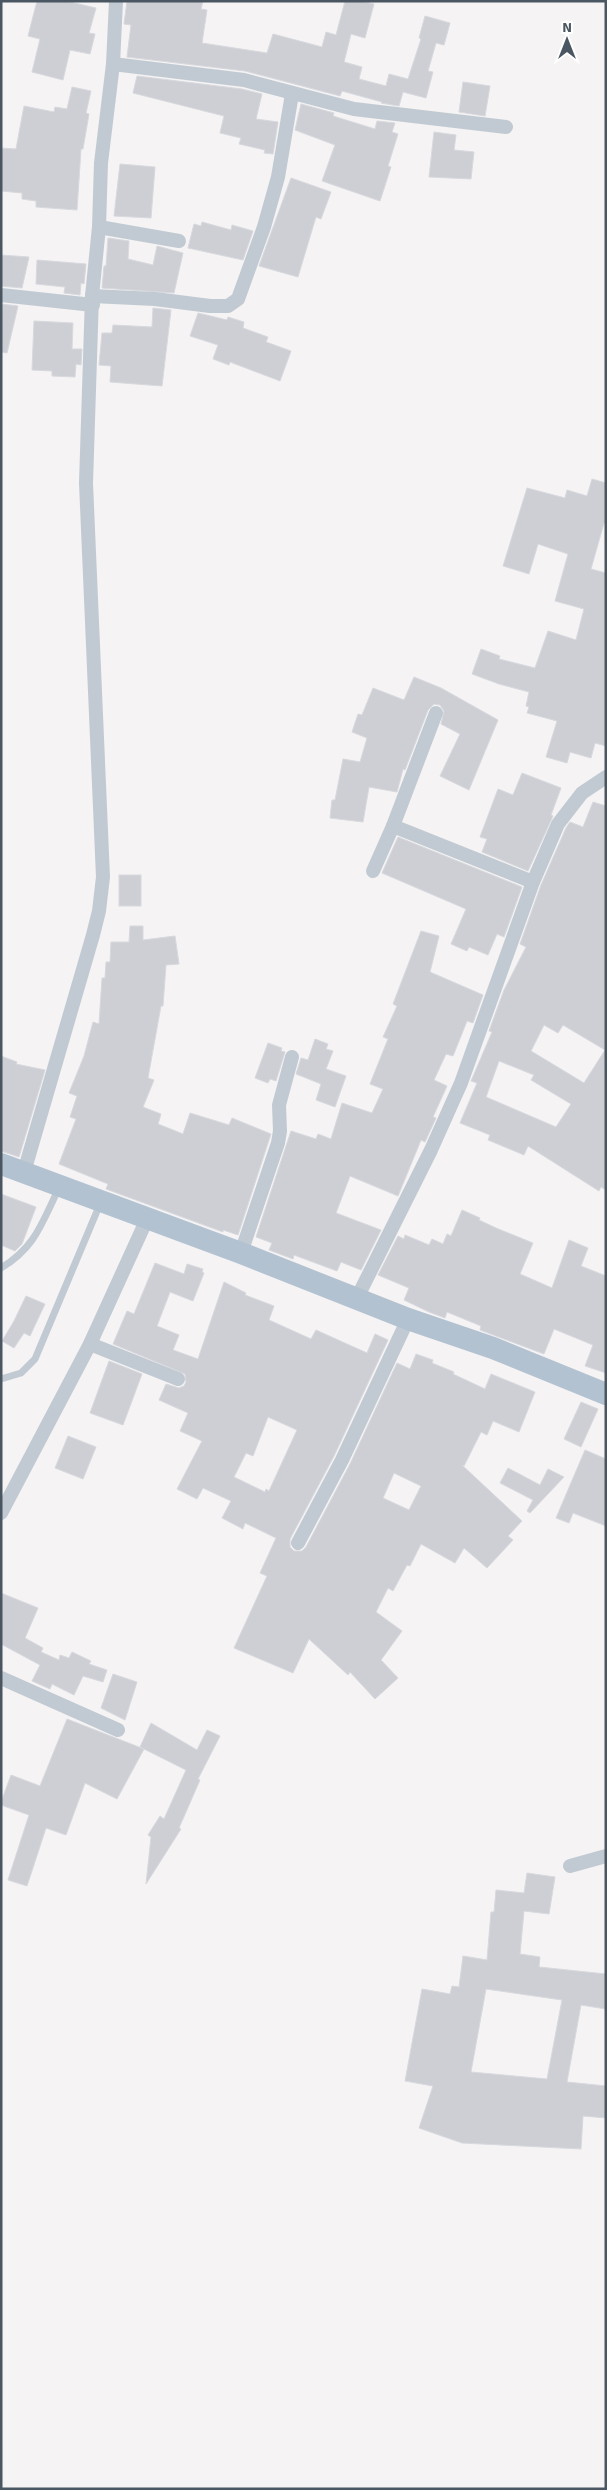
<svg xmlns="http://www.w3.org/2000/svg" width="607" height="2490" font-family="Signika,sans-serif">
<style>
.building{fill:#cdcfd5;stroke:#d7d9de;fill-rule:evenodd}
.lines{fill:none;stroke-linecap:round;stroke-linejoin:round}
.lane{stroke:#c1cad2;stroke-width:7}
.street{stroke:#c1cad2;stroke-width:14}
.primary{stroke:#b3c2d1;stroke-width:22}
</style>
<rect width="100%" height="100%" fill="#f5f3f3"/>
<g class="building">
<path d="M37,1H66L96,8L89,33L95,34L90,54L70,50L63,80L32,72L40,39L28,36Z"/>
<path d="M127,1H203L201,9L207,10L202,43L267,53L273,34L322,47L326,32L336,35L345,1H361L374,4L365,38L351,34L344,62L362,67L359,79L386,86L389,74L408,79L421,39L419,38L425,16L450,23L444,45L436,43L428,71L433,72L426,98L403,92L399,106L381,103L382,102L342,91L340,96L245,71L127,57L131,25L124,24Z"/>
<path d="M137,76L242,89L262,94L256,119L278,122L273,154L264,153L265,150L239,144L241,138L220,133L224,116L133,93Z"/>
<path d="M463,82L490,86L485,116L459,112Z"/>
<path d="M72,87L91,91L86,113L89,114L83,149H81L77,210L36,207V201L22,199V193L1,191V148L16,149L24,106L54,112L55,107L67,109Z"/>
<path d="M301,104L334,113L333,116L375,129L377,121L395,123L392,132L398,134L388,166L391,167L380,201L322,181L335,145L295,130Z"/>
<path d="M434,132L456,135L454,150L474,152L471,179L429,177Z"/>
<path d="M120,164L155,167L151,218L114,216Z"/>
<path d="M291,178L331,192L321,219L316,217L298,277L259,266Z"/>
<path d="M202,222L231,230L232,225L253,231L243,260L188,248L194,224L201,226Z"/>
<path d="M108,238L129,241L128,259L153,265L157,246L183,253L174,293L102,288L104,266H106Z"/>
<path d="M1,255L29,257L22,288L1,286Z"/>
<path d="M37,260L86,264L84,284L81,283L80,295L64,293L65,287L36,284Z"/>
<path d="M1,304L18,306L7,353L1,352Z"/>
<path d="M153,308L171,310L162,386L110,382L111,366L99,365L102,333H112L113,325L152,327Z"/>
<path d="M198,313L227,320L228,317L244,322L243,328L268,337L266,342L291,351L280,381L230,362L229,365L213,359L218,345L190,336Z"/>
<path d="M34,321L73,323L72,349H82L81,365L76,364L75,377L52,376V371L32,370Z"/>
<path d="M592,479L606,483V524L604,523L591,569L606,573V746L595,743L591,758L570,752L567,763L546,757L557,721L527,713L529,707L526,706L529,692L499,684L472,674L481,649L500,656L499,659L535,668L548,631L576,640L584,609L555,601L568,554L538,544L529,574L503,566L527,488L565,498L567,490L587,496Z"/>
<path d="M414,677L441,688L498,720L469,790L440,776L460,734L441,724L444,711L440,705L434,704L428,710L405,770L403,769L397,792L369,787L363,822L330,818L332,800H335L343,759L360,762L367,738L352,732L358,714L362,715L373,688L404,700Z"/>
<path d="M522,773L561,788L551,815L553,816L528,871L482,852L487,839L480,837L498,789L513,795Z"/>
<path d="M593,802L606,806V1190L601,1187L599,1191L528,1146L524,1155L488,1140L490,1135L460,1123L477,1083L471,1081L492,1032L489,1031L504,990L526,947L520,944L541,885L566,828L570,822L583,827ZM544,1025L558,1033L563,1025L605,1050L584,1083L531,1051ZM499,1061L534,1075L531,1080L571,1104L556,1127L486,1097Z"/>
<path d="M398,837L522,887L504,937L497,934L488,955L469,947L467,951L451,944L466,909L382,873Z"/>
<rect x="119" y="875" width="22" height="31"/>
<path d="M130,926H143V940L175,936L179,964L166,965L163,1006H161L148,1078L154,1080L143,1107L161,1114L158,1124L183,1134L190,1113L229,1125L232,1118L271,1134L238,1235L223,1230V1232L106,1189L108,1184L59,1164L76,1119L70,1117L77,1096L69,1093L84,1056L93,1022L99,1024L102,978H105L106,962H110L111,942H129Z"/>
<path d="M421,931L439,936L430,972L483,995L473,1023L467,1021L453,1056L446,1054L434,1080L447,1086L433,1117L436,1118L425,1142L421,1140L398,1196L350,1176L336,1213L381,1230L361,1270L341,1262L337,1271L294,1255L293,1259L269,1250L272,1243L256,1237L291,1131L316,1139L318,1134L331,1139L342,1103L372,1113L383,1089L370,1084L388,1039L383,1037L397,1006L393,1004Z"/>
<path d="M315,1039L328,1044L326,1049L333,1051L326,1069L346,1076L335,1107L316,1100L321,1084L296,1074L301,1058L308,1060Z"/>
<path d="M268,1043L282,1048L281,1051L285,1052L276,1081L270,1079L268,1083L255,1078Z"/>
<path d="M1,1056L17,1062L16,1064L45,1070L19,1157L1,1151Z"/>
<path d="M1,1194L36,1207L22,1244L15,1251L1,1245Z"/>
<path d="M462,1210L480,1218L479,1220L496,1228L533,1243L520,1274L552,1288L569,1240L588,1248L581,1266L606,1276V1373L585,1366L593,1345L554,1329L544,1354L480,1330L481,1326L447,1312L445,1318L429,1312L404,1300L409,1288L378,1275L398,1236L404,1239L405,1235L429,1245L432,1239L443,1244L447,1234L451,1236Z"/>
<path d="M155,1263L184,1274L187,1264L203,1269L202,1272L204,1273L193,1301L170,1292L157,1326L179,1335L173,1350L198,1359L224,1282L246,1293L245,1295L274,1306L269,1320L311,1339L316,1330L367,1353L375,1334L388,1340L334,1456L290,1539V1547L294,1551H302L306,1547L350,1464L397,1363L410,1369L416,1354L433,1360L432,1363L454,1372L453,1374L485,1389L491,1374L535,1392L519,1432L493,1421L487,1435L481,1432L464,1466L462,1465L522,1521L508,1536L513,1540L487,1568L464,1548L455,1563L421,1544L410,1566L407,1565L393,1591L388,1588L376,1612L402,1631L381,1660L398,1678L375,1699L350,1672L348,1675L309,1639L293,1673L234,1648L267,1576L260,1573L276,1538L245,1523L243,1529L222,1518L231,1501L203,1488L197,1499L177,1489L202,1441L180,1431L188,1413L159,1400L166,1384L179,1388L184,1386L186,1382L185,1374L113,1344L127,1311L134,1314ZM268,1417L297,1430L269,1491L266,1489L265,1492L234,1477L246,1453L253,1456ZM394,1473L421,1486L409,1510L383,1498Z"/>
<path d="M26,1296L45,1304L30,1336L24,1333L14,1348L2,1341L14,1321Z"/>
<path d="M109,1361L142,1374L123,1425L90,1413Z"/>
<path d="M581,1402L598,1409L581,1447L564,1439Z"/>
<path d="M68,1436L96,1447L83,1479L55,1468Z"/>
<path d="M585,1450L606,1459V1526L573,1513L569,1523L556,1518Z"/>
<path d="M508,1468L540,1485L548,1469L564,1477L530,1513L527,1511L533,1500L500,1483Z"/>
<path d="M1,1593L38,1608L25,1638L43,1648L41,1652L59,1660L60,1655L69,1658L72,1652L91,1661L89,1664L107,1670L103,1682L83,1676L74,1695L52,1684L50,1689L32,1681L40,1665L1,1644Z"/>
<path d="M113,1674L137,1682L125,1720L101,1708Z"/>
<path d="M67,1719L144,1749L117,1799L85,1783L66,1835L46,1828L27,1886L8,1880L29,1815L1,1805V1802L11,1775L40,1786Z"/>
<path d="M151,1723L197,1750L207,1730L220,1736L198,1779L200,1780L179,1828L181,1829L146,1884L151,1837L148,1835L160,1816L164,1819L186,1770L140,1747Z"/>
<path d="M527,1873L555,1877L549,1914L524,1911L520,1954L540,1957L539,1967L606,1974V2009L581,2005L567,2082L606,2086V2118L583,2116L581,2149L462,2143L419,2128L433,2086L405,2081L422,1989L450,1994L452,1986L459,1987L463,1956L487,1960L491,1912H494L496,1890L524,1893ZM486,1989L562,2000L547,2079L471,2072Z"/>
</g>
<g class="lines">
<g class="lane">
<path d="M1,1268C36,1247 42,1222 59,1188"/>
<path d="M1,1379L21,1373L35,1359L100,1204"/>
</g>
<g class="street">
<path d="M113,64L244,80L354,109L506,127"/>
<path d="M99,227L179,241"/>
<path d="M1,295L93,305"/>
<path d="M92,296L155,299L210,306H228L238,299L264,227L278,177L292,94"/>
<path d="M436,713L393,826L533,882"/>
<path d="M373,871L393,826"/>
<path d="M24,1172L93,935L99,911L103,877L86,483L92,296L99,227L101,163L113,64L116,1"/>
<path d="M241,1253L278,1143L280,1131L279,1105L292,1057"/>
<path d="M357,1298L431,1150L461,1083L533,882L558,824L582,793L606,777"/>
<path d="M90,1344L178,1379"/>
<path d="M1,1513L90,1344L147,1219"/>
<path d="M298,1543L342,1460L408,1319"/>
<path d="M1,1678L118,1730"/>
<path d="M570,1866L606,1856"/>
</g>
<path class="primary" d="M1,1164L241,1253L408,1319L493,1348L606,1394"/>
</g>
<rect width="607" height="2490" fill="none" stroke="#4a5661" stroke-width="5"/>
<g transform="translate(567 40)" stroke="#ffffff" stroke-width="4" paint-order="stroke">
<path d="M0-4L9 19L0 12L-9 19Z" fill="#4a5661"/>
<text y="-8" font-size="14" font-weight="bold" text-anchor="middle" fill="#4a5661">N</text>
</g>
</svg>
